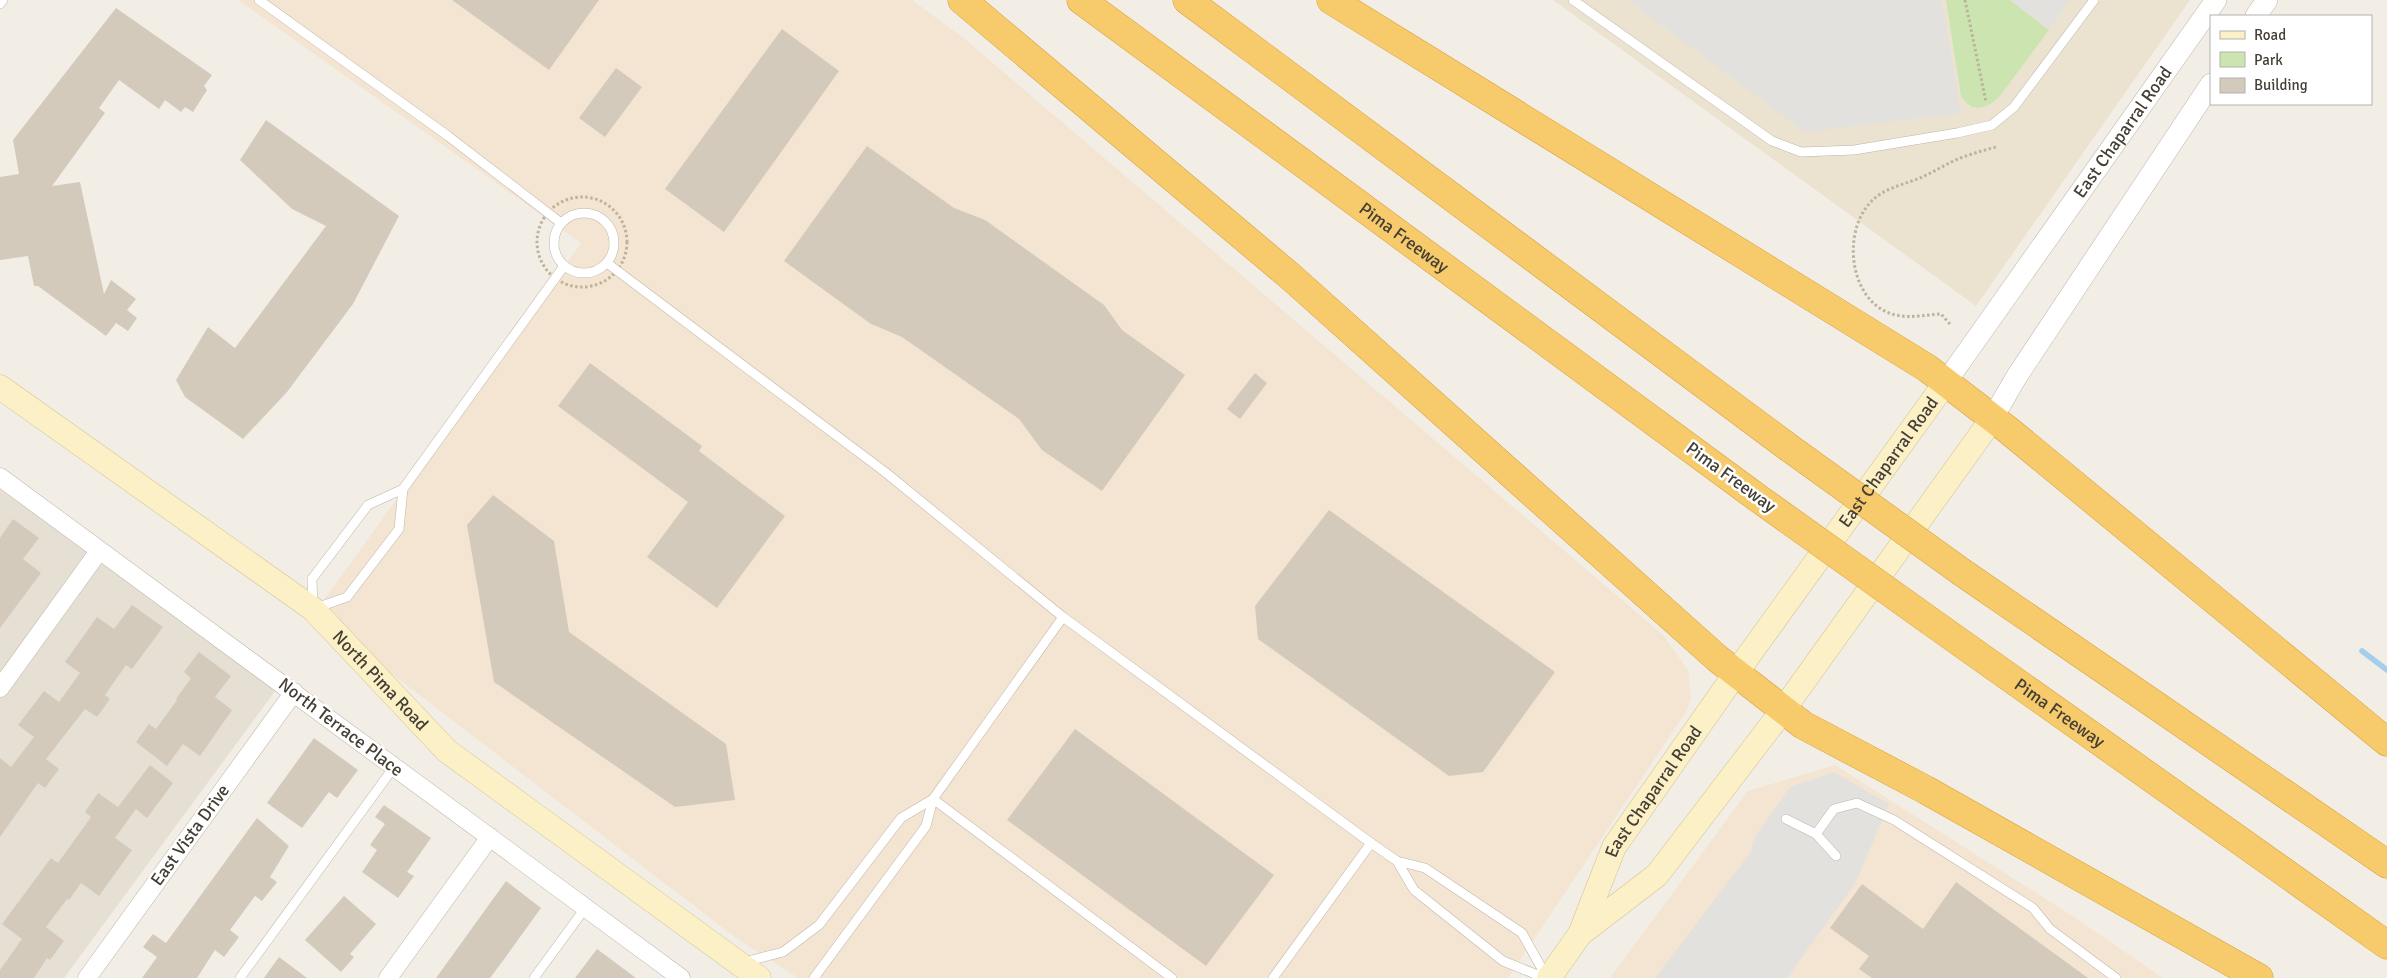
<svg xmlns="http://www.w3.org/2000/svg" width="2387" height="978" font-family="Signika,sans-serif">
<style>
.residential{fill:#e6e0d4}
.commercial{fill:#f3e5d1}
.education{fill:#ebe3d0}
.green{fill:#cce5b0}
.parking{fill:#e3e1de}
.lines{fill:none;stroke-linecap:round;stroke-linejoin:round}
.stream{stroke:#a4ceec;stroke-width:5.5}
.building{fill:#d3cabc}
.service-casing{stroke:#bdb6a9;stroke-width:10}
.minor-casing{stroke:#bdb6a9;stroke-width:19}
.tertiary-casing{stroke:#bdb6a9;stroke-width:22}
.secondary-casing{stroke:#d0c297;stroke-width:25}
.motorway-casing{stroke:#d69f3c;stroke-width:29}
.path{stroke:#beb29b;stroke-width:3;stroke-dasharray:2.5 2.5;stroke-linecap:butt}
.service{stroke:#fff;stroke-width:9}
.minor{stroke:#fff;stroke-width:18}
.tertiary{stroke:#fff;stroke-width:21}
.secondary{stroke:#fcf0c6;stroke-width:24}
.motorway{stroke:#f7cb6c;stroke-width:28}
.motorway-bridge-casing{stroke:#d69f3c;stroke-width:29;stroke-linecap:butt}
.motorway-bridge{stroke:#f7cb6c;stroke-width:28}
.labels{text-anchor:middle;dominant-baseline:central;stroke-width:5;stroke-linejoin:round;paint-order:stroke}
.street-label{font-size:18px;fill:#443f35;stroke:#fff}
</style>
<rect width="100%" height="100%" fill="#f2eee6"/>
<path class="residential" d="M0,481L281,683L64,978H0Z"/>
<g class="commercial">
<path d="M238,0H912L966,40L1663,635L1688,670L1691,698L1686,712L1508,978H798L736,938L314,614L581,243Z"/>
<path d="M1835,765L2074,917L2163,978H1610L1748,791Z"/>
</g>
<path class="education" d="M1553,0H2190L1976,306Z"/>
<path class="green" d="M1946,0H2010L2049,30L2000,96C1987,109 1972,114 1961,96Z"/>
<g class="parking">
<path d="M1627,0H1942L1961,113L1805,132Z"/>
<path d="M2010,0H2070L2049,30Z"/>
<path d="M1834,772L1889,804L1855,884L1787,978H1655L1751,852L1754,838L1790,787Z"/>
</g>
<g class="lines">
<path class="stream" d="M2362,651L2387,670"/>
</g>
<g class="building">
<path d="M452,0H599L549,70Z"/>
<path d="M116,8L212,75L204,86L207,90L193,112L185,107L181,112L165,100L159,109L119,80L99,108L105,113L52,186L80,182L104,294L111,280L136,299L127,310L137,318L128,331L116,323L106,336L38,286H34L28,256L0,260V177L19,174L13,140Z"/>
<path d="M782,29L839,71L724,232L665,189Z"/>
<path d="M616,68L642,87L605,137L579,118Z"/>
<path d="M266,120L399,216L353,304L287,392L243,439L185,397L176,380L208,327L235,348L326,226L292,209L240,160Z"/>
<path d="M867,146L954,208L985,220L1104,305L1122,330L1185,375L1102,491L1042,450L1019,419L902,337L871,324L784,261Z"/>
<path d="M590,363L702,446L699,451L785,516L717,608L647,557L688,502L558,406Z"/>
<path d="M1255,373L1267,383L1240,419L1227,409Z"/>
<path d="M493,495L554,541L569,632L726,744L735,800L675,807L494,682L467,525Z"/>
<path d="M1329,510L1555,672L1483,772L1449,776L1258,639L1255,606Z"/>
<path d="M13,519L39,538L23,559L41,573L0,628V538Z"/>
<path d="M132,605L163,627L132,669L126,665L105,695L110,699L97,717L85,709L46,759L59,769L45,788L38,783L0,837V758L11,767L34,737L18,725L44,691L59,702L80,673L65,662L97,617L114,629Z"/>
<path d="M199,652L231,676L215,697L232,710L200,756L183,744L167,766L136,742L149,724L156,729L177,700L176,699L191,678L184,672Z"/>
<path d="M1075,729L1274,875L1206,966L1007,820Z"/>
<path d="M314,738L358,770L337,798L329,792L302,828L267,803Z"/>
<path d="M150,765L173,783L147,818L136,809L115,838L132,850L99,896L81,883L69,900L67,899L46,927L64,941L50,960L47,958L34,978H0V970L22,939L2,924L51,858L58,863L91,817L85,812L98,793L118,807Z"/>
<path d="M384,805L431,838L407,872L414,876L398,898L362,872L377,850L370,845L385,824L375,817Z"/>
<path d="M257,818L289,846L270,877L277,882L262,901L255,896L230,930L239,937L224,957L215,950L197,978H142L157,957L143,947L153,934L166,943Z"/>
<path d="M506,881L541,908L505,958L490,978H436Z"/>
<path d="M1956,882L2088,978H1872L1859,969L1869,956L1830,928L1862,884L1923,929Z"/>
<path d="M344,896L376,924L350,954L354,957L341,972L305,940Z"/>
<path d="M597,949L636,978H575Z"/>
<path d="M279,957L307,978H264Z"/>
</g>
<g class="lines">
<g class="service-casing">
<g id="service">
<path d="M259,0L448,136L561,223"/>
<path d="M1573,0L1772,141L1801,152L1854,150L1957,133L1992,125L2014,107L2094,0"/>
<path d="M0,4L3,0"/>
<circle cx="584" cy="243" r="30"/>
<path d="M607,263L885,472L1063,617L1371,843L1397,861L1425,868L1522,933L1547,978"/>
<path d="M403,489L399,529L347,597L313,609L312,579L368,505L403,489L564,266"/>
<path d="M933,799L1172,978"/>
<path d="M1786,819L1816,834L1836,856"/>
<path d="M1816,834L1834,809L1857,803L1894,820L2033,908L2050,929L2116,978"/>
<path d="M1397,861L1414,890L1503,961L1545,978"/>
<path d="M744,962L783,952L819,925L901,818L933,799"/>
<path d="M240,978L394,767"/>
<path d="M534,978L586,907"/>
<path d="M814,978L926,826L933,799L1063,617"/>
<path d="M1273,978L1371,843"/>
</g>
</g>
<g class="minor-casing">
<g id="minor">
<path d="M0,477L681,978"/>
<path d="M0,688L99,551"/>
<path d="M87,978L294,692"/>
<path d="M388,978L490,837"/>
</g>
</g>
<g class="tertiary-casing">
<g id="tertiary">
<path d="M2256,16L2267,0"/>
<path id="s1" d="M1946,382L2216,0"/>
<path d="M1992,419L2017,376L2211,84"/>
</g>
</g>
<g class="secondary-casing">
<g id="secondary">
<path id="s2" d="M0,387L313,609L447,751L759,978"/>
<path d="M1580,934L1657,875L1783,710L1992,419"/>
<path id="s3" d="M1549,978L1580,934L1614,847L1736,673L1946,382"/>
</g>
</g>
<g class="motorway-casing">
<g id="motorway">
<path d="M962,0L1291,277L1718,659L1803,725L1926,790L2259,978"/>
<path id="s4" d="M1081,0L1755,496"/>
<path d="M1187,0L1788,447"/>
<path d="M1331,0L1927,368L2008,430L2387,742"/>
<path d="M1963,573L2387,864"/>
<path id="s5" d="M1930,621L2387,945"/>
</g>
</g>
<g class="path">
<path d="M1965,0L1986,102"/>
<circle cx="582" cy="242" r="45"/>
<path d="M1950,324L1941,314C1925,315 1908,319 1892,314C1850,301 1842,235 1869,204C1882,188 1904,185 1922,177C1936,171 1949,162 1963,157C1974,153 1985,150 1996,147"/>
</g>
<use href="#service" class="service"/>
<use href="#minor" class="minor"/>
<use href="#tertiary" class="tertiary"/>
<use href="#secondary" class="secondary"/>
<use href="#motorway" class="motorway"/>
<g class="motorway-bridge-casing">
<g id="motorway-bridge">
<path d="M1788,447L1963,573"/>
<path d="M1755,496L1930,621"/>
</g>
</g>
<use href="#motorway-bridge" class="motorway-bridge"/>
</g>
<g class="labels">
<g class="street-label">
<text stroke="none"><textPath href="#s1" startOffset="306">East Chaparral Road</textPath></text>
<text stroke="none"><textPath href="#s4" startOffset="401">Pima Freeway</textPath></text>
<text stroke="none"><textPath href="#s3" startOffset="620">East Chaparral Road</textPath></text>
<text transform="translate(1731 477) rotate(36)">Pima Freeway</text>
<text stroke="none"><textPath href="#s2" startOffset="482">North Pima Road</textPath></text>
<text stroke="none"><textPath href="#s5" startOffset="159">Pima Freeway</textPath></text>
<text transform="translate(341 727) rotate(37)">North Terrace Place</text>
<text stroke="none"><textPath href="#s3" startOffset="215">East Chaparral Road</textPath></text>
<text transform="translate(190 835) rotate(-54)">East Vista Drive</text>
</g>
</g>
<rect x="2210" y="15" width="162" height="90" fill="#ffffff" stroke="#b4b2ae"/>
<rect x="2220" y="31" width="25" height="8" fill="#fcf0c6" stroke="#b4b2ae"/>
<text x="2254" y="40" font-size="15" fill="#443f35">Road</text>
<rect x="2220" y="52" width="25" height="15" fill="#cce5b0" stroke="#b4b2ae"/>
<text x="2254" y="65" font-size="15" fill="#443f35">Park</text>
<rect x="2220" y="78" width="25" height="15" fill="#d3cabc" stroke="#b4b2ae"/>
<text x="2254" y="90" font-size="15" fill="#443f35">Building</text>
</svg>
